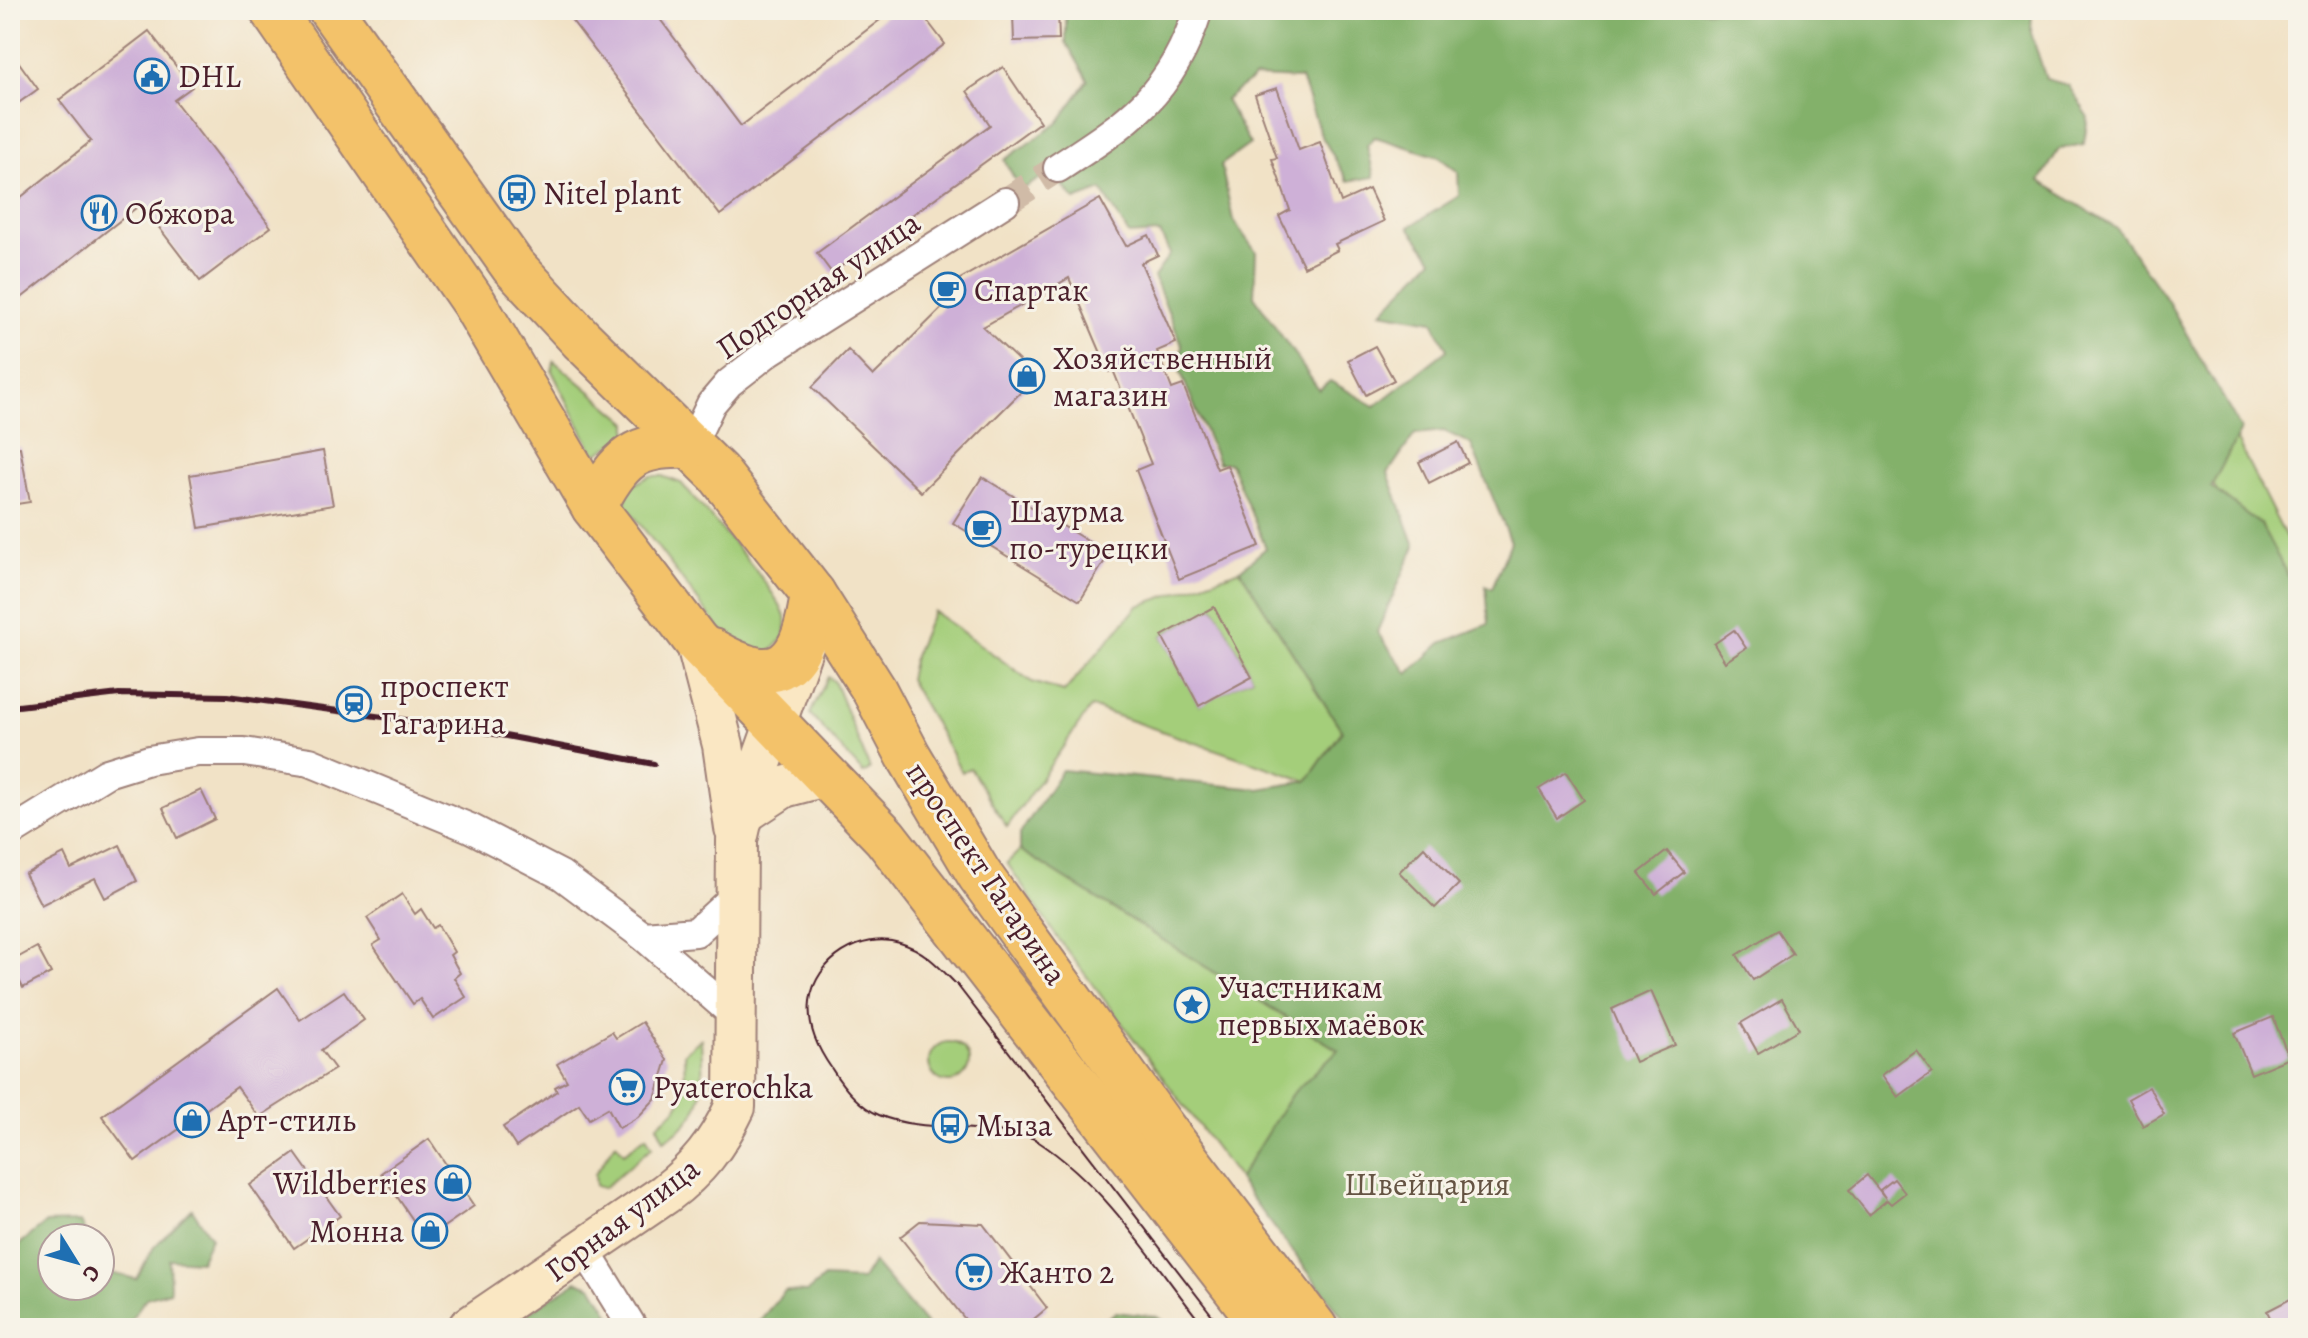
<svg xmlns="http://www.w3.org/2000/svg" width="2308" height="1338" font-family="Alegreya,serif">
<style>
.green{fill:#a4ce7a;stroke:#777652;stroke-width:2;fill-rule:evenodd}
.forest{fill:#83b16a;stroke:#66684a;stroke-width:2;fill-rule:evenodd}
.building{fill:#ceb0d7}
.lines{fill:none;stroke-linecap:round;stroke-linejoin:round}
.minor-tunnel{stroke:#d0bba7;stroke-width:28;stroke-dasharray:28 14;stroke-linecap:butt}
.minor-casing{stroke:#9e8078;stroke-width:32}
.secondary-casing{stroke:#9e8078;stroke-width:44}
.primary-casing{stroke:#9e8078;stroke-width:48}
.minor{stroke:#fff;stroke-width:28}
.secondary{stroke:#fae7c3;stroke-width:40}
.primary{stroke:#f3c26a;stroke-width:44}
.tram{stroke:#4a1f2b;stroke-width:2}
.rail{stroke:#4a1f2b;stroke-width:6}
.labels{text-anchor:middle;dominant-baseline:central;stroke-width:6;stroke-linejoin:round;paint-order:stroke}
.poi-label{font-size:32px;fill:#4a1f2b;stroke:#f7f3e8;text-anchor:start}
.street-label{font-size:32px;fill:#4a1f2b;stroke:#f7f3e8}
.park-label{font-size:32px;fill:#655443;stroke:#f7f3e8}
</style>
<rect width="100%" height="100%" fill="#f7f3e8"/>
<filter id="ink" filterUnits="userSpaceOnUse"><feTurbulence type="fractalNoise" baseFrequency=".0125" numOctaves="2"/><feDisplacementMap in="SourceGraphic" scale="16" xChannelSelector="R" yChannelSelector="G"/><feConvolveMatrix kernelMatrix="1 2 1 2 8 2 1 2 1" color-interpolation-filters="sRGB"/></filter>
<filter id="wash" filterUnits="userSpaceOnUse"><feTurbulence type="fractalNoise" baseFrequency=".006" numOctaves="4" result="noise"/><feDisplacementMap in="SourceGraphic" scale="32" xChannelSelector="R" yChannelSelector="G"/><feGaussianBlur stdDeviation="1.8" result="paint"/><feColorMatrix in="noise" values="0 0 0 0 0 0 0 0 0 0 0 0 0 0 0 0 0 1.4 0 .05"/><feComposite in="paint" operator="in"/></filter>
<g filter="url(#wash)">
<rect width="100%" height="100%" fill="#f1e2c6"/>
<g class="green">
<path d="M2157,349L2195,357L2298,562V686Z"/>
<path d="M554,361L628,423V434L598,453L593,452L552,371Z"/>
<path d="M650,476H662L681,483C703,509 784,595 786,622C788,637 779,643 769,653L727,639L625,504L627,488Z"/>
<path d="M1240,570L1342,731L1307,781L1091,707L1007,827L970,768L962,772L909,679L914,656L933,611L1032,682L1064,692L1138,606ZM1214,607L1252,677L1199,705L1162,636Z"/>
<path d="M828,677L834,681L870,769L867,772L863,773L810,714Z"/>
<path d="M1020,850L1338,1050L1351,1328L1054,933L1007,863Z"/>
<path d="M701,1039C703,1084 709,1116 664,1140L657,1125C690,1101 685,1092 684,1053Z"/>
<circle cx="949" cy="1062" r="20"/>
<path d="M646,1136L652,1147L604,1188L596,1186L595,1174L616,1143L624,1153Z"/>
</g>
<g class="forest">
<path d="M1066,10H2032L2031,33L2046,79L2068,85L2088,116L2084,144L2059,149L2040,181L2117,229L2169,303L2241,430L2211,487L2261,525L2298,595V1328H1351L1238,1180L1291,1095L1338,1050L1020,850V834L1062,770L1259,789L1307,781L1342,731L1240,570L1266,548L1230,463H1218L1180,371L1182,345L1154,277L1170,254L1160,233L1129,235L1102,190L1075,200L1051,172L1021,190L1004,160L1058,123L1088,80L1066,42ZM1255,77L1301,79L1321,135L1348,181L1374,177L1367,145L1375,137L1439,157L1458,172L1459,196L1409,227L1433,259L1381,312L1433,321L1447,350L1375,406L1330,381L1319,390L1254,296L1256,252L1233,220L1221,165L1250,144L1225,100ZM1444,431L1471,444L1511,542L1492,588L1486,586L1489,624L1441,643L1408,674L1377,632L1415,546L1388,473L1415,434Z"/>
<path d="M192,1209L211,1238L200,1261L169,1259L170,1291L146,1298L125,1328H10V1252L46,1223L80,1222L88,1238H52V1286H100V1260L107,1272L136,1279L154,1247Z"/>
<path d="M873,1262L929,1328H753L785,1291L807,1292L824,1278L862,1280Z"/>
<path d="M577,1281L593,1287L618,1328H504Z"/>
<path d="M1116,1312L1158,1317L1173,1328H1093Z"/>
</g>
<g id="blocks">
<g class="building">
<path d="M564,10H653L741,126L893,10H919L945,44L720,215Z"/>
<path d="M1035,10H1058L1059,40L1014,41L1013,14L1035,13Z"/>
<path d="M149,31L192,87L174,100L271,227L200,281L141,204L10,307V206L91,141L59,100Z"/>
<path d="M10,50L38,89L10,109Z"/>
<path d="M1003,67L1040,122L832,273L817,253L990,125L967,91Z"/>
<path d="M1277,88L1299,150L1320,142L1341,202L1369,189L1384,221L1335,244L1338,250L1304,267L1279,216L1290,210L1272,159L1277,158L1255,95Z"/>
<path d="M1100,199L1126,246L1149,235L1158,255L1141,263L1176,343L1157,351L1172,389L1183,385L1217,469L1227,465L1260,546L1179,579L1136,470L1151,464L1113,370L1109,372L1069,278L983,327L1036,377L921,492L812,387L848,350L873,376L951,299L941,290Z"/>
<path d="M1375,346L1394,380L1366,395L1348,360Z"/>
<path d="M1458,442L1468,463L1429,483L1419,462Z"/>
<path d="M20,447L30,502L10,505V448Z"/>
<path d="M323,451L333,505L199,528L190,475Z"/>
<path d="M982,477L1109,554L1080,601L953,523Z"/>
<path d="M1214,607L1252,677L1199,706L1162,636Z"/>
<path d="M1734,630L1746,648L1725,662L1714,644Z"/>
<path d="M1566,772L1584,800L1557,818L1539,789Z"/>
<path d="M201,790L215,819L177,838L163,808Z"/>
<path d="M120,845L137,881L105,898L95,878L41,905L25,874L64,854L71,869Z"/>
<path d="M1424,847L1459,884L1435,908L1399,872Z"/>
<path d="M1667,851L1684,872L1656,894L1639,873Z"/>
<path d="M402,894L415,914L421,909L433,928L438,925L454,952L450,955L460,973L454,978L466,997L433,1019L420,999L413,1004L373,945L381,940L367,918Z"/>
<path d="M1777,930L1793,954L1753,980L1737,955Z"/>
<path d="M37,947L51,973L23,988L10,962Z"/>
<path d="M278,988L300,1020L344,991L364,1020L321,1050L335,1069L259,1117L237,1087L135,1161L102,1116Z"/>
<path d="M1651,991L1675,1045L1635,1062L1612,1009Z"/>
<path d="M1782,999L1799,1029L1758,1053L1741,1023Z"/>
<path d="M2273,1017L2289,1058L2251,1074L2234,1033Z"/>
<path d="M642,1022L667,1060L655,1099L638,1117L619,1128L608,1108L589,1119L579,1104L516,1147L503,1127L557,1091L555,1087L567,1081L557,1064L612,1032L616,1038Z"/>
<path d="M1916,1050L1932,1072L1898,1097L1882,1075Z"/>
<path d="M2149,1087L2164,1114L2143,1126L2128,1099Z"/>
<path d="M429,1139L474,1206L426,1239L381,1173Z"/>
<path d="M295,1153L340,1216L294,1248L250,1185Z"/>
<path d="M1867,1175L1886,1199L1880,1190L1894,1179L1905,1193L1891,1204L1887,1200L1869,1215L1849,1190Z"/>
<path d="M920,1221L983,1224L1047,1308L1023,1328H972L900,1237Z"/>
<path d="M2298,1295V1328H2275L2267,1311Z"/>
</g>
</g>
</g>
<g filter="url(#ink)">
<use href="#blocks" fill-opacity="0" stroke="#9e8078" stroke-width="2"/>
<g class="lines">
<path class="minor-tunnel" d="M1005,202L1058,168"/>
<g class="minor-casing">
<g id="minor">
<path d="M1058,168C1129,122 1172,94 1198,10"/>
<path d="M691,446L711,404L729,383L770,351L1005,202"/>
<path d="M10,833L107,773L149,760L198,752H244L310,762L470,828L561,875L643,936L735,1016"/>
<path d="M643,936L696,932L734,897"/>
<path d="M585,1250L633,1328"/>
</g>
</g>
<g class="secondary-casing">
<g id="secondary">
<path d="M696,641L723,745L735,828"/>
<path d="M743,814L784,787L825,776"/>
<path d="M468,1328L665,1194C698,1169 717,1145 735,1107L737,840L743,814L807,635"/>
</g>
</g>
<g class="primary-casing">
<g id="primary">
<path d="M272,10L474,303L594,507L696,641L885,837L1266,1328"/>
<path d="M331,10L513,266L581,339L718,473L813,594L874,690L908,755L979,874L1162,1127L1315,1328"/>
<path d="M594,507C619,458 635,443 691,446"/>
<path d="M712,651C780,691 803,666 813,594"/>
</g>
</g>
<use href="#minor" class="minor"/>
<use href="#secondary" class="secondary"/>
<use href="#primary" class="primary"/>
<g class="tram">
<path d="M1026,1134C1102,1178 1151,1260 1205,1328"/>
<path d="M1035,1139C987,1123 920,1133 879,1115C859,1106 843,1087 832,1069C818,1049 807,1027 810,1001C815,960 862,931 900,943C925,950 940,968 958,986L1222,1328"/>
</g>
<path class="rail" d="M10,707L119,694L227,696L458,727L654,764"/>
</g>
</g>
<defs>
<g id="civic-ring" transform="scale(1.8)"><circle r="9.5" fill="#f7f3e8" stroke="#1f6fb2" stroke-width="1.5"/><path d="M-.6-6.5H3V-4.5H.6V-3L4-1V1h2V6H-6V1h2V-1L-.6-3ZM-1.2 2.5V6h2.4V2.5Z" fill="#1f6fb2"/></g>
<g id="bus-ring" transform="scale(1.8)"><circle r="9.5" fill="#f7f3e8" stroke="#1f6fb2" stroke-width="1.5"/><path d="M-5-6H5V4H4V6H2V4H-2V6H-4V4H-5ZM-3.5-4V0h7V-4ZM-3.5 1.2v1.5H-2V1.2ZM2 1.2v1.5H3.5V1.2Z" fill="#1f6fb2"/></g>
<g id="restaurant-ring" transform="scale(1.8)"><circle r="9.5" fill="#f7f3e8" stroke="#1f6fb2" stroke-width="1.5"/><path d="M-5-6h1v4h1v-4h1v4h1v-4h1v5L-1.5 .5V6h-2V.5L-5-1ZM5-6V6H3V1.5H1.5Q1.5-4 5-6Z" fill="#1f6fb2"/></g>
<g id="cafe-ring" transform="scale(1.8)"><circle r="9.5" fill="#f7f3e8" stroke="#1f6fb2" stroke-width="1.5"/><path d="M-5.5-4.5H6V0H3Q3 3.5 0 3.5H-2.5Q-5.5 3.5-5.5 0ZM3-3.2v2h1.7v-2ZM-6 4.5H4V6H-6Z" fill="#1f6fb2"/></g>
<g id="shop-ring" transform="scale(1.8)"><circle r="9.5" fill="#f7f3e8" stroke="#1f6fb2" stroke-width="1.5"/><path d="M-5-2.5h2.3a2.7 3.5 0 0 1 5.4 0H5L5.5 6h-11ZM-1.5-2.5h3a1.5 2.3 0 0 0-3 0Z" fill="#1f6fb2"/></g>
<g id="station-ring" transform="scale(1.8)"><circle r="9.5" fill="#f7f3e8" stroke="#1f6fb2" stroke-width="1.5"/><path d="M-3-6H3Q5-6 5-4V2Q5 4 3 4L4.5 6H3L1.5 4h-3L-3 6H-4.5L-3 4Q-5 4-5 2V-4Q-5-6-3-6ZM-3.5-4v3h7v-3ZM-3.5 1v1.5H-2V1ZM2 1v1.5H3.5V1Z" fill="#1f6fb2"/></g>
<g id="sight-ring" transform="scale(1.8)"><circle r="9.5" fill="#f7f3e8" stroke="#1f6fb2" stroke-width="1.5"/><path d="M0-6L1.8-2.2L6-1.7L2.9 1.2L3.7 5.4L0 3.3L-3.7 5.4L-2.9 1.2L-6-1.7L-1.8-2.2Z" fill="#1f6fb2"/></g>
<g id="supermarket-ring" transform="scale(1.8)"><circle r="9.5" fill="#f7f3e8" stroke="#1f6fb2" stroke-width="1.5"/><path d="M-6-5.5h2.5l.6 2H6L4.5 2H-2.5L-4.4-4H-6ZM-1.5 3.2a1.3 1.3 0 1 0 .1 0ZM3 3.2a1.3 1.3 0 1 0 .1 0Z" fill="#1f6fb2"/></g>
</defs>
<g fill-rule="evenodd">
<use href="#civic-ring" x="152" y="76"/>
<use href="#bus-ring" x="517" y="193"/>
<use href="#restaurant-ring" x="99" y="213"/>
<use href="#cafe-ring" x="948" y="290"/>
<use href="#shop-ring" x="1027" y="376"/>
<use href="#cafe-ring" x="983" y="529"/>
<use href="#station-ring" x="354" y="704"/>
<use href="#sight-ring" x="1192" y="1005"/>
<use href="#supermarket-ring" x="627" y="1087"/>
<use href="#shop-ring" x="192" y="1120"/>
<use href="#bus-ring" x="950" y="1125"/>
<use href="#shop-ring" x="453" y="1183"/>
<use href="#shop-ring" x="430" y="1231"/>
<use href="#supermarket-ring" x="974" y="1272"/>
</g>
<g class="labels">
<g class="poi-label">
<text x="178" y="76">DHL</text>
<text x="543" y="193">Nitel plant</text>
<text x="125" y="213">Обжора</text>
<text x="974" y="290">Спартак</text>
<text x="1053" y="358">Хозяйственный<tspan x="1053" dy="37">магазин</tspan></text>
<text x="1009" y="511">Шаурма<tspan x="1009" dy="37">по-турецки</tspan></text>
<text x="380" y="686">проспект<tspan x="380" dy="37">Гагарина</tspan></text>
<text x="1218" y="987">Участникам<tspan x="1218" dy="37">первых маёвок</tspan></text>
<text x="653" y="1087">Pyaterochka</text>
<text x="218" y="1120">Арт-стиль</text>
<text x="976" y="1125">Мыза</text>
<text x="427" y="1183" text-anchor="end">Wildberries</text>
<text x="404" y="1231" text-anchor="end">Монна</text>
<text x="1000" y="1272">Жанто 2</text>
</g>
<g class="street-label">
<text transform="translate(818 285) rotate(-34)">Подгорная улица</text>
<text transform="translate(987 873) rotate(56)">проспект Гагарина</text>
<text transform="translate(622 1219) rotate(-37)">Горная улица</text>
</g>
<g class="park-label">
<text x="1427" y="1184">Швейцария</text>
</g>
</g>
<rect width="2308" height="1338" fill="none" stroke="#f7f3e8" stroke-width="40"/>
<g transform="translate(76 1262) rotate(127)"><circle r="38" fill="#f7f3e8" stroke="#b29e9c" stroke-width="2"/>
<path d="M0-6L14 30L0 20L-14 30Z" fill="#1f6fb2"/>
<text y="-12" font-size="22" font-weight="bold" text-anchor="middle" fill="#4a1f2b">С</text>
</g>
</svg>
